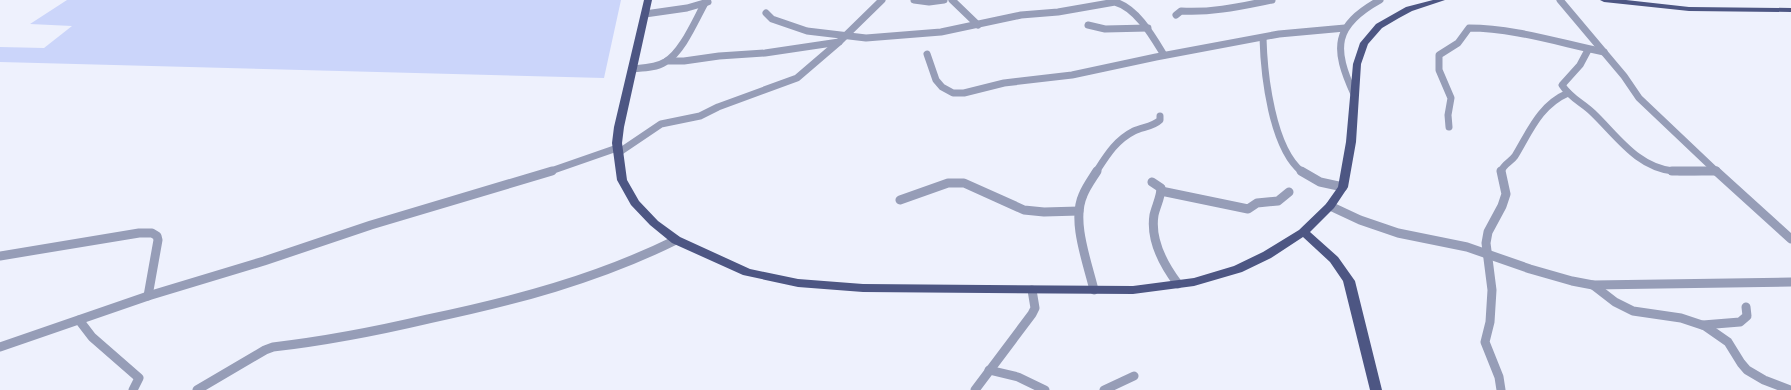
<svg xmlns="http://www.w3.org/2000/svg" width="1791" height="390" font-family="'Roboto Condensed',sans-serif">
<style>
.green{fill:#cbd5fa}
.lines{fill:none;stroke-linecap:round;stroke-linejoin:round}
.street-far1{stroke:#969db7;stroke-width:7}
.street{stroke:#969db7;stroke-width:9}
.primary{fill:#4d5683;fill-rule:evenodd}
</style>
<rect width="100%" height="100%" fill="#eef1fd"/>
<path class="green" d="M67,0H621L604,78L0,62V47L44,48L72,26L30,24Z"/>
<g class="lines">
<g class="street-far1">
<path d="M914,0L929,2L944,0"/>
<path d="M952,0L978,25"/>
<path d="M1560,0L1624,76L1639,98L1717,172"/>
<path d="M766,13L772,19L807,31L866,38L941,32L1021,15L1058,12L1115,2C1137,8 1153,37 1164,55"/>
<path d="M645,14L687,8L708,2"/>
<path d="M1176,15L1181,11C1212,13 1242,6 1272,0"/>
<path d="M1088,25L1105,29L1148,28"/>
<path d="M1263,38C1264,75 1272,148 1302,172"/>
<path d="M1588,50L1580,65L1562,85C1570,98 1583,103 1593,113C1618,137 1637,167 1673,171C1687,173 1702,171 1716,171"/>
<path d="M927,54L936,80L942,87L953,93H964L1004,83L1072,75L1156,57L1279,34L1345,28"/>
<path d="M667,61H684L719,56L765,53L839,42"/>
<path d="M632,69C643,68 656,68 665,62C682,53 696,19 705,3"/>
<path d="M1354,94C1333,48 1333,26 1380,0"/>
<path d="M1449,127L1448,115L1451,98L1439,70V55L1458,43L1469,28C1514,28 1560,43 1604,52"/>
<path d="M618,153L661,124L700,116L718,107L797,78L839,42L882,0"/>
<path d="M548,172L617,148"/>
<path d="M1096,172C1107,155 1116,140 1134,131C1142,127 1153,127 1160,120V116"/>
<path d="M1501,172C1503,164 1511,162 1515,156C1530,131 1540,105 1568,93"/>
</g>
<g class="street">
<path d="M1301,171L1320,182L1343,187"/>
<path d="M1672,171H1716"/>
<path d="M1716,171L1791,239"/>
<path d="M1152,182L1161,188C1161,197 1156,206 1154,215C1150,240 1163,264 1178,284"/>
<path d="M1161,191L1248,209L1257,203L1278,201L1289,192"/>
<path d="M900,200L948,183H964L1024,210L1044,212L1079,211"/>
<path d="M1330,206L1360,220L1398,233L1467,247L1530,269L1572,281L1593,285L1791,282"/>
<path d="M0,256L139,233H152L157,236L158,240L148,296"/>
<path d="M1593,285L1615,302L1633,311L1681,318L1705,326L1728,342L1741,363L1747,370L1764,380L1790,390"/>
<path d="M1094,290C1088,264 1071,221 1083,195C1086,187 1092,179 1097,171"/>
<path d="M79,320L92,337L139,378L133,390"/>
<path d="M1703,325L1740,322L1747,316L1746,307"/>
<path d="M0,347L148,296L264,261L371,225L552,171"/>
<path d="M989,370L1018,377L1045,390"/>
<path d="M197,390L265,350L273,347C325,341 377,331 428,319C514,301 597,279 676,240"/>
<path d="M975,390L1032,314L1035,308L1032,290"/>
<path d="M1104,390L1134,376"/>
<path d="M1501,390L1499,377L1485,342L1490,322L1492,290L1486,243L1488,232L1502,206L1506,194L1501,171"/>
</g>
<g class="primary">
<path d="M644,0H652L624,127L622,143L627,180L639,201L658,221L680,237L750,269L798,279L863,284L1133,286L1194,278L1234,266L1263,252L1299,230L1326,204L1338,187L1346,142L1353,64L1360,43L1376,24L1406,7L1433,0H1445L1412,11L1399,18L1382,28L1368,44L1361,64L1356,142L1348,187L1334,208L1310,232L1338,257L1355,281L1382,390H1370L1343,281L1330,262L1303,237L1271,258L1242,272L1194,286L1133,294L863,292L798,287L743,275L672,243L650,225L631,205L617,180L612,143L614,127Z"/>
<path d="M1600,0H1626L1689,7L1791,8V12L1689,11L1604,2Z"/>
</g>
</g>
</svg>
